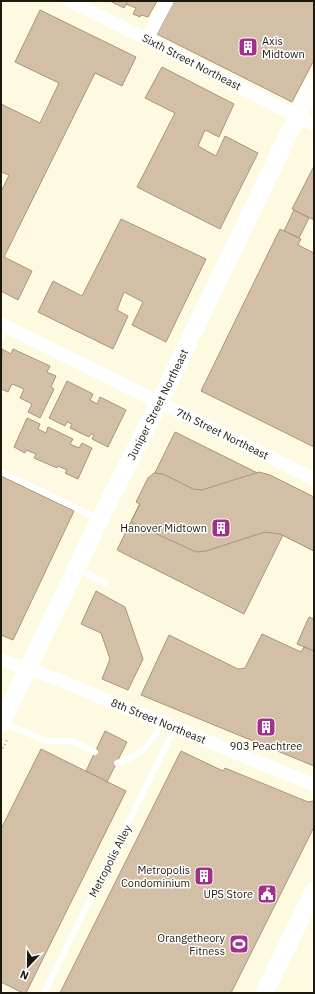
<svg xmlns="http://www.w3.org/2000/svg" width="315" height="994" font-family="'IBM Plex Sans',sans-serif">
<style>
.building{fill:#d3bfa5;stroke:#a7957b}
.lines{fill:none;stroke-linecap:round;stroke-linejoin:round}
.path{stroke:#b4b19d;stroke-width:2.5;stroke-dasharray:1 3;stroke-linecap:butt}
.lane{stroke:#fff;stroke-width:6}
.street{stroke:#fff;stroke-width:13}
.secondary{stroke:#fff;stroke-width:18}
.labels{text-anchor:middle;dominant-baseline:central;stroke-width:3;stroke-linejoin:round;paint-order:stroke}
.poi-label{font-size:11px;fill:#1b190e;stroke:#fff;text-anchor:end}
.street-label{font-size:11px;fill:#1b190e;stroke:#fff}
</style>
<rect width="100%" height="100%" fill="#fefae1"/>
<g class="building">
<path d="M110,1H128L124,8Z"/>
<path d="M128,1H157L148,17L141,15L140,17L133,14L136,8L126,4Z"/>
<path d="M174,1H314V60L292,102L157,34Z"/>
<path d="M40,10L136,57L122,86L95,73L4,257L32,271L18,300L1,291V192L9,175L1,172V104L40,123L59,83L15,62Z"/>
<path d="M162,67L234,104L219,137L205,130L198,146L216,156L225,136L258,153L220,229L137,187L175,113L145,98Z"/>
<path d="M314,166V220L292,209Z"/>
<path d="M294,210L309,218L299,238L284,231Z"/>
<path d="M121,219L206,259L166,342L132,325L143,302L124,292L117,310L128,316L113,349L38,312L53,281L82,296Z"/>
<path d="M280,229L301,239L298,245L314,253V447L201,391Z"/>
<path d="M2,349L11,354L13,349L50,366L47,372L56,376L51,387L54,389L40,418L28,412L32,404L20,398L24,389L12,384L8,392L1,389Z"/>
<path d="M67,381L93,394L90,400L97,404L100,397L126,410L108,447L92,439L94,435L92,434H91L89,437L70,428L72,424L67,422L65,426L49,418Z"/>
<path d="M27,418L40,424L38,429L46,433L48,427L73,439L70,444L79,448L82,443L92,448L78,479L65,473L67,470L58,466L57,468L34,458L36,454L26,450L25,453L14,447Z"/>
<path d="M175,432L314,501V551L283,535L244,614L117,550Z"/>
<path d="M259,472L270,475L314,497V551L280,534L265,532L206,551L196,552L131,522L140,504L136,502L148,478L154,473L163,474L193,489L202,490Z"/>
<path d="M1,476L74,511L13,640L1,635Z"/>
<path d="M96,591L125,607L143,659L128,690L102,679L110,659L101,633L81,624Z"/>
<path d="M309,617L314,619V651L297,644Z"/>
<path d="M262,634L301,652L304,647L314,651V766L141,695L169,635L238,669L245,668Z"/>
<path d="M105,731L127,742L107,782L86,771Z"/>
<path d="M41,749L126,791L26,993H23L1,982V829Z"/>
<path d="M181,751L223,771L225,768L308,802L314,801V827L231,993H60Z"/>
</g>
<g class="lines">
<path class="path" d="M1,752L7,740"/>
<g class="lane">
<path d="M1,338L6,327"/>
<path d="M1,472L99,519"/>
<path d="M78,569L105,583"/>
<path d="M3,723L47,741H73L95,752"/>
<path d="M117,763C142,755 149,745 163,723"/>
<path d="M44,993L175,728"/>
</g>
<g class="street">
<path id="s1" d="M69,1L147,39L314,125"/>
<path d="M147,39L167,1"/>
<path id="s2" d="M1,324L314,479"/>
<path id="s3" d="M1,660L54,678L314,785"/>
</g>
<g class="secondary">
<path id="s4" d="M1,724L100,519L165,391L292,127L314,84"/>
<path d="M264,993L314,891"/>
</g>
</g>
<defs>
<g id="building-square" transform="scale(1)"><rect x="-9" y="-9" width="18" height="18" rx="4" fill="#a12f8b" stroke="#fff"/><path d="M-4-6H4V6H1V3H-1V6H-4ZM-2.5-4.3h1.7v1.8h-1.7ZM.8-4.3h1.7v1.8H.8ZM-2.5-1h1.7V.8h-1.7ZM.8-1h1.7V.8H.8Z" fill="#fff"/></g>
<g id="civic-square" transform="scale(1)"><rect x="-9" y="-9" width="18" height="18" rx="4" fill="#a12f8b" stroke="#fff"/><path d="M-.6-6.5H3V-4.5H.6V-3L4-1V1h2V6H-6V1h2V-1L-.6-3ZM-1.2 2.5V6h2.4V2.5Z" fill="#fff"/></g>
<g id="stadium-square" transform="scale(1)"><rect x="-9" y="-9" width="18" height="18" rx="4" fill="#a12f8b" stroke="#fff"/><path d="M0-5a6.5 5 0 1 0 0 10a6.5 5 0 1 0 0-10ZM-3.5-1.8h7v3.6h-7Z" fill="#fff"/></g>
</defs>
<g fill-rule="evenodd">
<use href="#building-square" x="248" y="47"/>
<use href="#building-square" x="221" y="528"/>
<use href="#building-square" x="266" y="727"/>
<use href="#building-square" x="204" y="876"/>
<use href="#civic-square" x="267" y="894"/>
<use href="#stadium-square" x="239" y="944"/>
</g>
<g class="labels">
<g class="poi-label">
<text x="262" y="41" text-anchor="start">Axis<tspan x="262" dy="13">Midtown</tspan></text>
<text x="207" y="528">Hanover Midtown</text>
<text x="266" y="746" text-anchor="middle">903 Peachtree</text>
<text x="190" y="870">Metropolis<tspan x="190" dy="13">Condominium</tspan></text>
<text x="253" y="894">UPS Store</text>
<text x="225" y="938">Orangetheory<tspan x="225" dy="13">Fitness</tspan></text>
</g>
<g class="street-label">
<text stroke="none"><textPath href="#s1" startOffset="137">Sixth Street Northeast</textPath></text>
<text stroke="none"><textPath href="#s4" startOffset="356">Juniper Street Northeast</textPath></text>
<text stroke="none"><textPath href="#s2" startOffset="247">7th Street Northeast</textPath></text>
<text stroke="none"><textPath href="#s3" startOffset="169">8th Street Northeast</textPath></text>
<text transform="translate(110 861) rotate(-63)">Metropolis Alley</text>
</g>
</g>
<rect width="315" height="994" fill="none" stroke="#1b190e" stroke-width="4"/>
<g transform="translate(28 966) rotate(202)" stroke="#ffffff" stroke-width="3" paint-order="stroke">
<path d="M0-3L7 15L0 10L-7 15Z" fill="#1b190e"/>
<text y="-6" font-size="11" font-weight="bold" text-anchor="middle" fill="#1b190e">N</text>
</g>
</svg>
